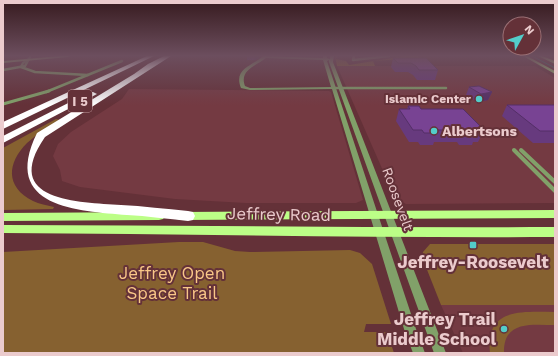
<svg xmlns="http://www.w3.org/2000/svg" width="558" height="356" font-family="'Work Sans',sans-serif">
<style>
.built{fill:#743a42}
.green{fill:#866130}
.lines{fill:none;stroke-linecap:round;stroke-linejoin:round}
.stream{stroke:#257c79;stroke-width:1}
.minor-far2{stroke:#81a169;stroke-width:2.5}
.minor-far1{stroke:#81a169;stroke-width:3}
.minor{stroke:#81a169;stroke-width:4}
.tertiary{fill:#81a169;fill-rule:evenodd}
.secondary{fill:#a3d67b;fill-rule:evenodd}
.primary{fill:#bcfe87;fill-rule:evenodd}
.motorway{fill:#fff;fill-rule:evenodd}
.wall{fill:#673a7e}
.shaded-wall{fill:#542f67}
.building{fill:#784393;stroke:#542f67}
.poi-dot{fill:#53cdca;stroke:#643138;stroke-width:1.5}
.labels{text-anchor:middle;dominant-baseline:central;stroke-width:4;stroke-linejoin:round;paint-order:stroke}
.far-poi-label{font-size:12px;font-weight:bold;fill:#ebcbcd;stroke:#643138;text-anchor:end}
.shield{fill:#643138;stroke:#c29da0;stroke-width:1}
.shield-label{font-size:13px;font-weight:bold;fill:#ebcbcd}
.poi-label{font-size:14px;font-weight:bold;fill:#ebcbcd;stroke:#643138;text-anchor:start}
.street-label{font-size:14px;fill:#ebcbcd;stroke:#643138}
.near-street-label{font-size:17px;fill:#ebcbcd;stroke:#643138}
.near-poi-label{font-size:17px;font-weight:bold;fill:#ebcbcd;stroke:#643138}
.near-park-label{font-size:17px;fill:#f9c788;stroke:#643138}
</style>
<rect width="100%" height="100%" fill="#643138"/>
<g class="built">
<path d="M337,66H535L555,78V203L406,204L395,198Z"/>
<path d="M129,89L329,91L331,92L363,200L356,203H246L175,199L80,187L62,181L60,170L53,156L58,144L71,132L122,99Z"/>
<path d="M441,305H555V353H463Z"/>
</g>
<g class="green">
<path d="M335,56H337L336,59L346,61L349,65L405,56H435H418L420,58L373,61L375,66H337Z"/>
<path d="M56,119L60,120C49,127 37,134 27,143C7,163 5,187 33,201C39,204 47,205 54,207L53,209L3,210V148Z"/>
<path d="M179,242H203L235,251L250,252L350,250L360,253L372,264L391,324H366L364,332H387L394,353H3V252Z"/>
<path d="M430,244H555V305H441L422,257L423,252Z"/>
<path d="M555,312V325C532,325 503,320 504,353H490C485,307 522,312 555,312Z"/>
</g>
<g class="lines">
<path class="stream" d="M532,56L555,68"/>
<g class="minor-far2">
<path d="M354,56L353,60L389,56"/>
<path d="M21,67L35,72L88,75"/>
<path d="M21,67L23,63L29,59"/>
<path d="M3,70L25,66L30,57"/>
<path d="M334,88H446"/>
<path d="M46,92L122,61"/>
</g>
<path class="minor-far1" d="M3,104L49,91"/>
<g class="minor">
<path d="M514,150L555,191"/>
<path d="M521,150L555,182"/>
</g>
<path class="tertiary" d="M263,56L323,58V56H327V58L330,59V56H334L333,62L446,353H434L329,62V60L327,61L416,329L425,353H413L404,329L332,89L250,90L241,88C233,68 253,66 263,56ZM266,58L323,60L331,87L250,88L245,86C239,70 256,66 266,58Z"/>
<g class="secondary">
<path d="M59,56H70L68,57L3,63V61Z"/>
<path d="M523,56H527L555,71V74Z"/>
<path d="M538,56H542L555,61V64Z"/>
</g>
<g class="primary">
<path d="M555,210V218L181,220L177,219L175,216L177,213L181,212Z"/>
<path d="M159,212L163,213L165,216L163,219L159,220L3,221V213Z"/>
<path d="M3,225C187,225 371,228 555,227V237C371,238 187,234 3,233Z"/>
</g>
<g class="motorway">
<path d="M147,56H154L3,129V122Z"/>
<path d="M164,56H171L45,137C0,202 79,202 121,205C143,206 166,209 188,211L193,212L195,216L193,220L188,221C168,219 147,216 127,215C79,211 0,208 37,133L134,74L148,64Z"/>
<path d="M90,92H93L97,94L3,143V136Z"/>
</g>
</g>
<g class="wall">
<path d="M247,56H259V58L255,60H247Z"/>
<path d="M393,58L438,70L435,80H417L413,75L408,72H395L391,67Z"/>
<path d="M469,87L492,92L488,100L477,102L466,95Z"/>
<path d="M507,105H555V143H533L502,116Z"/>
<path d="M408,106L421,109L484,130L478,142H473L472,145H459L457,142H434L433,145H420L418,142H409L396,121L399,109H407Z"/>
</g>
<g class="shaded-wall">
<path d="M254,56H259V58L255,60Z"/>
<path d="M492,92L488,100L477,102L481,94Z"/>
</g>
<g class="building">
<path d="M393,58H426L438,70H419L416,66L411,63H398Z"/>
<path d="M479,86L492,92L481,94L469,87Z"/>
<path d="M507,105H555V131H540Z"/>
<path d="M408,106H419L421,109H463L484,130H475L477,133H464L462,130H435L437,133H424L422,130H413L399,109H410Z"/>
</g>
<linearGradient id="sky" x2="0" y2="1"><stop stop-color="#371b1f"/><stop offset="0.53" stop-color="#6c4e5e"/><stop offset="1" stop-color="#6c4e5e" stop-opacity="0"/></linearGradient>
<rect width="558" height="105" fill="url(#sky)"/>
<g class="poi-dot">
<circle cx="479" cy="99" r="4"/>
<circle cx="434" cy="131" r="4"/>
<rect x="469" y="241" width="8" height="8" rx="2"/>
<circle cx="504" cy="329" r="4"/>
</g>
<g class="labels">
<g class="far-poi-label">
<text x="471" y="99">Islamic Center</text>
</g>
<rect class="shield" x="68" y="90" width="24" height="22" rx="3"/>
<g class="shield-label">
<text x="80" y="101">I 5</text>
</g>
<g class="poi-label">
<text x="442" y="131">Albertsons</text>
</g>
<g class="street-label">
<text transform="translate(398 199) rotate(70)">Roosevelt</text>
</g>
<g class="near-street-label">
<text transform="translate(279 214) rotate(1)">Jeffrey Road</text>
</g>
<g class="near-poi-label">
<text x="473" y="262">Jeffrey-Roosevelt</text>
<text x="496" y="319" text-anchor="end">Jeffrey Trail<tspan x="496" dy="20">Middle School</tspan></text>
</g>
<g class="near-park-label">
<text x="172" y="273">Jeffrey Open<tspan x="172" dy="20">Space Trail</tspan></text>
</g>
</g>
<rect width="558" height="356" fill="none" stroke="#ebcbcd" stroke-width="8"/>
<g transform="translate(522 36) rotate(50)"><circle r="19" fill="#643138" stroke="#9a6f74"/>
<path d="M0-3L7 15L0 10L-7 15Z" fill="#53cdca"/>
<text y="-6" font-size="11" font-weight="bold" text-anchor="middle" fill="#ebcbcd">N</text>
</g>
</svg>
